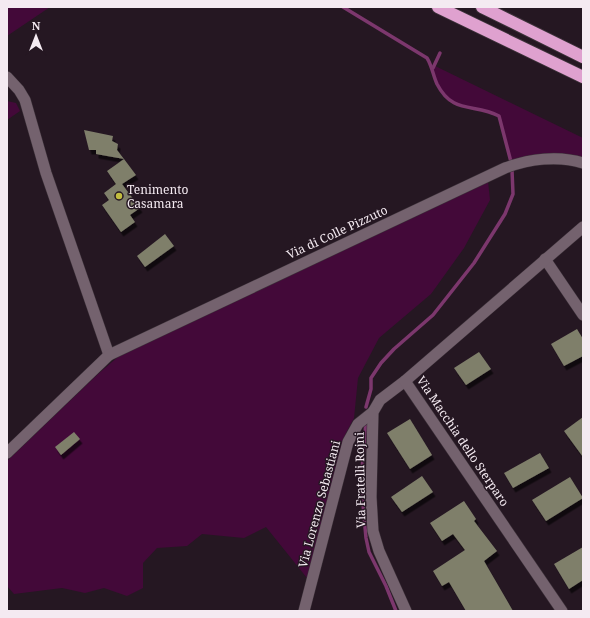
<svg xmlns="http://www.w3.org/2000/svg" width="590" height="618" font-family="'Noto Serif',serif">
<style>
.green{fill:#430939}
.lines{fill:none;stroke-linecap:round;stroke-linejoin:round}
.stream{stroke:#7c376d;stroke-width:3.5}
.building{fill:#7f7f6b;filter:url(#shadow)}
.minor-casing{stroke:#3c3139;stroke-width:12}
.motorway-casing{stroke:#3c3139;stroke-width:14}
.minor{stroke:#74626e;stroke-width:11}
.motorway{stroke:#dfa1cf;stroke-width:12}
.poi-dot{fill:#c2bd3f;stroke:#251722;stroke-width:1.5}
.labels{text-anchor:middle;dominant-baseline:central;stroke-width:3;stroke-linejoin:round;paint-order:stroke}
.poi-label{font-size:12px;fill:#f4eaf1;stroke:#251722;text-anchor:start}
.street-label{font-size:12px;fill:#f4eaf1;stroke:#251722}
</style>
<defs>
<filter id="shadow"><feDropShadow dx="2.5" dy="4.5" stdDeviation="0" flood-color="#0009"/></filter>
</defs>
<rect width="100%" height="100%" fill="#251722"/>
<g class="green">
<path d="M7,7H50L7,36Z"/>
<path d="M431,64L583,138V159C551,152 542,152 511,162L499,116C472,102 457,117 438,85C434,78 434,70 431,64Z"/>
<path d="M7,101L16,103L20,111L7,120Z"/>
<path d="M488,181L490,200L464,248L431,294L379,338L358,378L354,418L345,435L307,578L266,527L244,538L202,534L187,546L157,548L143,563V588L127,596L104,588L85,593L62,588L14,594L7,586V461L98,374L119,356Z"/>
</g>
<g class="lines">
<g class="stream">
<path d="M343,7L427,58C432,66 433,75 437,84C453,115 474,103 499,116L511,162"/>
<path d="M433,68L440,53"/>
<path d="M366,407L371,389V378L381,363L394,349L433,315L474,263L505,214L513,194L512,170"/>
<path d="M366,421L361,482L366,538L369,552L386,586L396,611"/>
</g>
</g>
<g class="building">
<path d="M84,130L113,136L112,141L118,144L117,150L124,159L96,154V150H89Z"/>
<path d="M124,159L136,175L122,184L140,208L130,215L135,222L121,232L102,205L109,200L104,193L116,184L107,171Z"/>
<path d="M165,234L174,246L145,267L137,256Z"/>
<path d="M577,329L583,339V356L564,366L551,344Z"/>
<path d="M479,352L491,369L466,385L454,368Z"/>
<path d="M583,417V457L564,431Z"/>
<path d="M410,419L432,455L410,469L387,433Z"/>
<path d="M74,432L80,439L61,455L55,447Z"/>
<path d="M540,453L549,468L513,488L504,473Z"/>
<path d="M422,476L433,492L402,512L391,497Z"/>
<path d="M570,477L583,498L546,521L532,500Z"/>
<path d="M464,501L476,519L474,521L497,551L484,561L513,611H466L449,582L442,586L433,571L465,550L453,534L442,541L430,523Z"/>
<path d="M583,547V580L569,589L554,564Z"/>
</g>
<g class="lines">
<g class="minor-casing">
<g id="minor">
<path d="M7,77L19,90L25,100L46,173L109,355"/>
<path d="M545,259L583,315"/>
<path d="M405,381L380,400L373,412L371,497L373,531L379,551L406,611"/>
<path d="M7,453L109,355L505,168C529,159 558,155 583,163"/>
<path d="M304,611L348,442L358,424L373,412"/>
<path d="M562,611L405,381L583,227"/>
</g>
</g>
<g class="motorway-casing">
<g id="motorway">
<path d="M438,7L583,77"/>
<path d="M482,7L583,57"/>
</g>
</g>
<use href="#minor" class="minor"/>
<use href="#motorway" class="motorway"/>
</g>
<circle class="poi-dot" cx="119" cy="196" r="4"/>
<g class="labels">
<g class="poi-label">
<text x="127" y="189">Tenimento<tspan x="127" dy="14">Casamara</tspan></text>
</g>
<g class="street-label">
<text transform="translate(337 232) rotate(-25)">Via di Colle Pizzuto</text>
<text transform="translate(463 441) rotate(56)">Via Macchia dello Sterparo</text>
<text transform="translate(360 480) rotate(-91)">Via Fratelli Rojni</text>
<text transform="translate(319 504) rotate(-75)">Via Lorenzo Sebastiani</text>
</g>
</g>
<rect width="590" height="618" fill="none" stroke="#f4eaf1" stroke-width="16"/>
<g transform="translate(36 36)" stroke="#251722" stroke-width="3" paint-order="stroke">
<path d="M0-3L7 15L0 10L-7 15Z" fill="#f4eaf1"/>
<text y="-6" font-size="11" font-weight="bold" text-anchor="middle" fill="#f4eaf1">N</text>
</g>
</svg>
